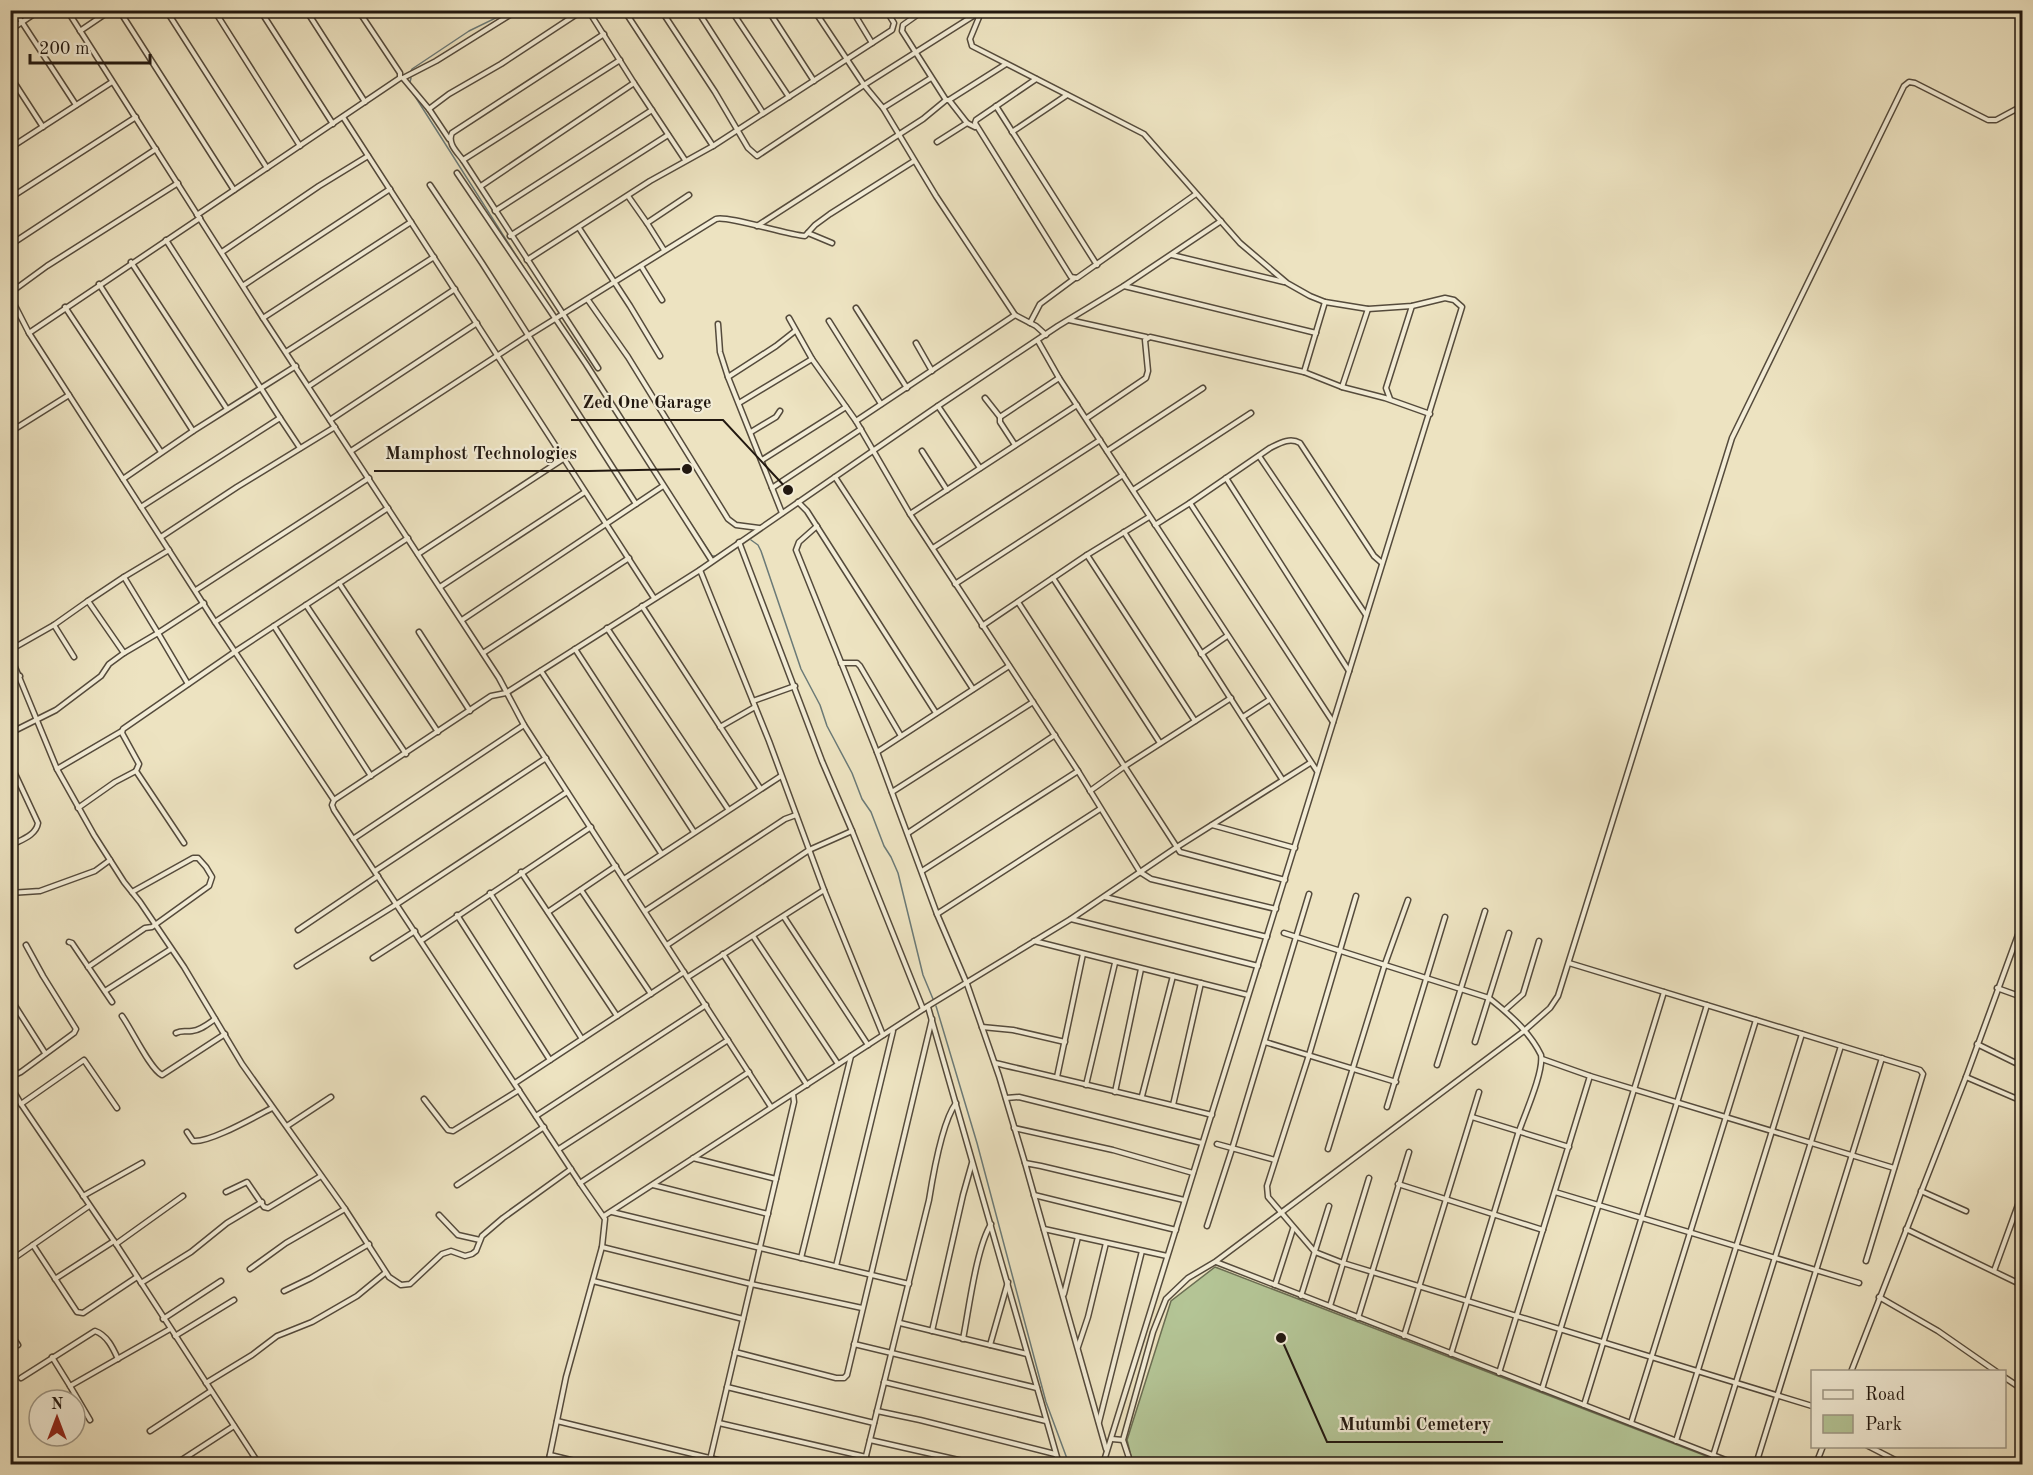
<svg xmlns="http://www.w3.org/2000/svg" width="2033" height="1475" font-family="'Old Standard TT',serif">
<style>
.green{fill:#b4c596;stroke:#6b6e53;stroke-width:1.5}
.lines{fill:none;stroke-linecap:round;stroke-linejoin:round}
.stream{stroke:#6b7a77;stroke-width:1.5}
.street-casing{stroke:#554b3c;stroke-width:7}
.street{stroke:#f3edd7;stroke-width:4}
.leader{fill:none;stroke:#221810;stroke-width:2}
.callout-dot{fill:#221810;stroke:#f3edd7;stroke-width:2}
.callout-label{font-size:18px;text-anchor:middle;font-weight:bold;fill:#221810;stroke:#f3edd7;stroke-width:4.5;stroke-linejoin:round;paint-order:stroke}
</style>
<rect width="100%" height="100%" fill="#ede3c1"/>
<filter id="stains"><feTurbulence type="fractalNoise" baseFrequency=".00333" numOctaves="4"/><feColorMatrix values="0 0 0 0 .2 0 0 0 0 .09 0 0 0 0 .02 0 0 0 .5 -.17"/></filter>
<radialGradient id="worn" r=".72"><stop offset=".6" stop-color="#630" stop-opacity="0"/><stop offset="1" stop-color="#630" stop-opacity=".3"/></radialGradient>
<path class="green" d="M1215,1267L1727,1464H1133L1127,1440L1171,1301Z"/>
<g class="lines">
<g class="stream">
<path d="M411,71L412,69L469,31L512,10"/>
<path d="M410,82L411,78"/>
<path d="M411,90L547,304"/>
<path d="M665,484L712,556H716L732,546"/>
<path d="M751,540L758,545L761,551L801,669L820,705L827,726L852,773L862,799L871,812L884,846L891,857L898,873L923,975L933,999"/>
<path d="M936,1006L977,1143L1046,1402L1069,1464"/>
</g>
<g class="street-casing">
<g id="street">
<path d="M14,10L76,105"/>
<path d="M67,10L263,318L499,678L524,725L771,1107"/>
<path d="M119,10L234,190"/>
<path d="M166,10L267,168"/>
<path d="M214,10L300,146"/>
<path d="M260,10L333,124"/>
<path d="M306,10L365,102"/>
<path d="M624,10L713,146"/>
<path d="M661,10L715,92L748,148L757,156L864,85L981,11"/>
<path d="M697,10L763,113"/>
<path d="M731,10L789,97"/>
<path d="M768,10L814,81"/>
<path d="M814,10L864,85L883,108L936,196L1015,315L1036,326L1046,335"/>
<path d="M852,10L872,43"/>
<path d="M924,10L903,25L902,31L946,100H949L967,123L975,127"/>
<path d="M982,10L970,39L972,46L1144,134L1240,243L1287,283L1310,296L1325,302L1368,309L1412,306L1445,298L1454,300L1462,307L1103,1464"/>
<path d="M10,30L40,10"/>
<path d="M80,31L111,10"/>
<path d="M10,76L43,127"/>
<path d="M403,78L436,61L518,10"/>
<path d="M403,78L429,109L449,139"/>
<path d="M1036,79L976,120L975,123L1071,277L1077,278L1196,194"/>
<path d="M634,83L685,160"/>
<path d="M949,100L1006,64"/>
<path d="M996,106L1097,265"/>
<path d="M883,108L931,78"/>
<path d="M429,109L449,94L501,64L583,10"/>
<path d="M343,117L654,598"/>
<path d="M1012,132L1067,95"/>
<path d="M937,142L967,123"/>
<path d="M10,148L112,82"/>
<path d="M463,160C457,152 447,143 452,133L604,34"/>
<path d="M457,173L586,364L712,561"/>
<path d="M430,185L482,263L636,504"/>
<path d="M481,186L634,83L588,10"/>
<path d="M628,196L647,223L664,250"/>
<path d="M10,198L136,117"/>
<path d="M495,211L652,110"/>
<path d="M197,215L400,78V73L358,10"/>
<path d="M647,223L689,195"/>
<path d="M757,226L923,119L946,100"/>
<path d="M579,228L630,306L660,356"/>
<path d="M808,233L832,243"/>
<path d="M510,236L668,135"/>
<path d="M166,240L280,418"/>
<path d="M10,245L156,149"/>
<path d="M222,252L319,186L368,156"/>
<path d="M1172,255L1284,282"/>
<path d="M527,260L650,181L713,146L892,30L894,23L886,10"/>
<path d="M131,262L227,409"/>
<path d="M641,266L662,300"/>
<path d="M99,284L193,431"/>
<path d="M244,285L390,189"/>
<path d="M1124,286L1316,333"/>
<path d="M10,293L47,266L178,183"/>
<path d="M10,296L29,333L215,622L334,800L332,805L334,810L580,1183L605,1219L602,1247L566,1377L548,1464"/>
<path d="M588,300L628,357L728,519L736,525L759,528"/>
<path d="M65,307L161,452"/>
<path d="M856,308L907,388"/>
<path d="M1015,315L856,421L910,514L1078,771L1140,872L1151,879L1276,909"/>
<path d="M263,318L411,222"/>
<path d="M789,318L812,359L856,421"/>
<path d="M1069,320L1146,337"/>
<path d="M829,321L881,404"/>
<path d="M1030,323L1040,304L1075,278"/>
<path d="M718,324L720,352L728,377L782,513"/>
<path d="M29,333L200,218"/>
<path d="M1038,341L1059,378"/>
<path d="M916,343L932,371"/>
<path d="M286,352L434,257"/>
<path d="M598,368L463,160L620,60"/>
<path d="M1304,372L1325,302"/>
<path d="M728,377L776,346L795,331"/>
<path d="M309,386L455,289"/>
<path d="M1342,387L1368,309"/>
<path d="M985,398L1000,417"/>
<path d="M1390,399L1386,388L1412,306"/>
<path d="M739,403L812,359"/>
<path d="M938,406L980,468"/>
<path d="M1087,418L1146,378L1148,371L1145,340L1150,337L1304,372L1342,387L1385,398L1430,414"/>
<path d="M330,420L477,323"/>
<path d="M10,432L69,395"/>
<path d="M751,432L776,417L780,411"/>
<path d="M1015,445L1000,422V417L1059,378L1317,771"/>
<path d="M351,451L529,335L716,219C727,215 787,235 805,236L815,225L830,214L914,161"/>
<path d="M922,451L947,490"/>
<path d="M1107,451L1203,388"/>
<path d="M1259,456L1366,615"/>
<path d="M762,460L846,407"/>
<path d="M835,477L973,689"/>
<path d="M1226,478L1349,671"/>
<path d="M123,479L193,431L296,366"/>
<path d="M772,488L861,429"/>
<path d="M1133,490L1251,413"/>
<path d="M798,502L807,511L936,713"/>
<path d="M1190,503L1333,722"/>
<path d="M141,507L280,418L300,448"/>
<path d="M910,514L1077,405"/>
<path d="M1155,525L1190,503L1270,448C1280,443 1290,437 1300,443L1374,556L1382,563"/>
<path d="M817,526L799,542L796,550L877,752L937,914L967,984L999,1076L1025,1163"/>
<path d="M1124,532L1282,779"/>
<path d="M161,537L237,487L335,427"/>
<path d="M739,542L822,761L852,831L923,1009"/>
<path d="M933,548L1100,440"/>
<path d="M169,550L124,577L158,633L204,603"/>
<path d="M418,554L563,459"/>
<path d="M1087,555L1195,721"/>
<path d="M700,570L769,741L824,890L883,1035"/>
<path d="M1053,578L1160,743"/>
<path d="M339,583L438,732"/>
<path d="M955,584L1123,475"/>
<path d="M440,587L585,492"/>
<path d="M196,590L369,478"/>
<path d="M88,601L124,577"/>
<path d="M1018,602L1180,852L1285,880"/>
<path d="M306,605L406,754"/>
<path d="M642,606L760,788"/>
<path d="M462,620L663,486"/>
<path d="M215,622L388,508"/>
<path d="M54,625L74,657"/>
<path d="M274,626L371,776"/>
<path d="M982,626L1087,555L1149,517"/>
<path d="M607,628L728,809"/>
<path d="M419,632L470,711"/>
<path d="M575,649L694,832"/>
<path d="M10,650L54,625L88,601L124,653L158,633L188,684"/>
<path d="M483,653L629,558"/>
<path d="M1201,654L1227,636"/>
<path d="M10,655L57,769L94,835L124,882L140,902L184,967L242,1064L345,1209L389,1277L401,1285L410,1284L442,1254L451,1251L465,1256L472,1254L476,1251L482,1236L503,1218L571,1169"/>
<path d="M841,663H857L860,666L901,736"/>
<path d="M541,671L661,853"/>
<path d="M10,681L20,676"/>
<path d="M753,701L795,686"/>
<path d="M1243,717L1269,700"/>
<path d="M720,727L755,707"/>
<path d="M10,733L56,710L101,676L109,664L124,653"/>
<path d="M877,752L1009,666"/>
<path d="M10,763L38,823C36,836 20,840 10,846"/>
<path d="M57,769L122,731"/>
<path d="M1090,791L1125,766L1231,698"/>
<path d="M892,792L1033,702"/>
<path d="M334,800L491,696L506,693L700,570L938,406L1058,326L1124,286L1221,221"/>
<path d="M78,808L115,782L136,771"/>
<path d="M1212,825L1295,848"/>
<path d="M908,833L1055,735"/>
<path d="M353,839L524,725"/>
<path d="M184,843L136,771L139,764L122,733L123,729L236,651L408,538"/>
<path d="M375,871L546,758"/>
<path d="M922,871L1078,771"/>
<path d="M521,872L617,1016"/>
<path d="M624,879L781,776"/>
<path d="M581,890L651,994"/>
<path d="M10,893L40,891L95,871L110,860"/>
<path d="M490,893L582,1039"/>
<path d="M1356,896L1309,1055L1267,1186L1268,1197L1315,1252L1343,1263L1812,1406"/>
<path d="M1105,897L1267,937"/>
<path d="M645,911L785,819L796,815"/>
<path d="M548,912L616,866"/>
<path d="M937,914L1100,809"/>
<path d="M457,915L550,1060"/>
<path d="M784,917L868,1045"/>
<path d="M1071,919L1258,966"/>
<path d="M298,930L378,876"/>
<path d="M1284,933L1489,998C1508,1013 1530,1032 1541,1055C1544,1072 1524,1116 1518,1134C1496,1207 1473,1280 1451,1354"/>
<path d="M753,936L838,1064"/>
<path d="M422,940L591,827"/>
<path d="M1034,941L1248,995"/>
<path d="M69,942L72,943L112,1002"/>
<path d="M667,945L809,850L852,831"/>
<path d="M723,954L807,1085"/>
<path d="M373,958L415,931"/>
<path d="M1569,963L1920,1070L1923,1074L1866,1261"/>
<path d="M297,966L397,904L567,792"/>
<path d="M88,967L145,928L152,927L209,886L212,877L206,867L198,858H193L132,892"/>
<path d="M688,977L824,890"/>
<path d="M1997,988L2022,997"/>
<path d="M105,991L171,949"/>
<path d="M10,998L45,1053"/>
<path d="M928,1007L1059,1464"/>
<path d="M1505,1010L1523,994L1539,941"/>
<path d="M122,1016C132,1030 150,1069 162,1075L225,1034"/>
<path d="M982,1027L1013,1030L1065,1042"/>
<path d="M176,1033C182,1030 185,1032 192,1031C201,1030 208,1024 215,1019"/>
<path d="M1265,1042L1396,1082"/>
<path d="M1475,1042L1509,933"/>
<path d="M1977,1044L2022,1066"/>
<path d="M995,1063C1067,1080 1140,1097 1212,1115"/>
<path d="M1437,1065L1485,911"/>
<path d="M1590,1076L1894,1168"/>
<path d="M10,1077L21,1072L74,1033L76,1029L43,976L26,945"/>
<path d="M1057,1077L1083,954"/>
<path d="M1966,1077L2022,1101"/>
<path d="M515,1083L684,972"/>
<path d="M10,1085L21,1104L116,1244L259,1464"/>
<path d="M1086,1085L1115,963"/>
<path d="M1115,1092L1141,969"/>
<path d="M1142,1096L1173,976"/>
<path d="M1006,1098L1019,1097L1202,1143"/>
<path d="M424,1099L448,1130L453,1131L519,1090"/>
<path d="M21,1104L84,1060L117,1108"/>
<path d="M1173,1105L1201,983"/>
<path d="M1387,1107L1445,917"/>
<path d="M536,1116L706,1005"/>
<path d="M1472,1117L1569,1147"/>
<path d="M287,1126L331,1097"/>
<path d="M1014,1128L1113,1150L1193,1173"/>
<path d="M187,1132L193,1141C210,1143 256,1116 272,1108"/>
<path d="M1217,1144L1275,1160"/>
<path d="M559,1149L728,1040"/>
<path d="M1328,1149L1385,964L1408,900"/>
<path d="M693,1158L776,1179"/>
<path d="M580,1183L749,1072"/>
<path d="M1398,1184L1543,1230"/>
<path d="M457,1185L544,1127"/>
<path d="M653,1185L768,1214"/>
<path d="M1921,1191L1966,1211"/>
<path d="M226,1192L247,1182L264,1207L268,1208L321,1176"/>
<path d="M1555,1192L1859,1283"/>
<path d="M1034,1195L1176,1230"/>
<path d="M83,1196L142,1163"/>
<path d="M612,1212L909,1284"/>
<path d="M439,1215L458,1235L480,1240"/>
<path d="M604,1216L928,1006L1071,919L1177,847L1310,763"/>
<path d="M1207,1226L1232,1149L1309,894"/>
<path d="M1044,1229L1167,1256"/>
<path d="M1906,1229L2022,1285"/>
<path d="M116,1244L183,1196"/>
<path d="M33,1245L77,1312L83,1313L137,1277"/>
<path d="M602,1247L751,1284L862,1308"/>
<path d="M801,1258L851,1056"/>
<path d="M10,1261L89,1206"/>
<path d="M1216,1262L1736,1464"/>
<path d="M836,1266L893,1031"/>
<path d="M250,1269L286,1243L345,1209"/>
<path d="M1994,1271L2022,1194"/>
<path d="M55,1279L114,1241"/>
<path d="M593,1281L743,1319"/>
<path d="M141,1283L191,1252L227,1223L262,1202"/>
<path d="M1275,1285L1293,1229"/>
<path d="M284,1291L311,1278L369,1244"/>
<path d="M1064,1294L1078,1237"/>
<path d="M1301,1296L1329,1206"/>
<path d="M1879,1297L1938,1331L1997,1372"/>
<path d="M1330,1306L1369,1178"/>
<path d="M1358,1318L1409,1152"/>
<path d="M163,1319L221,1281"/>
<path d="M900,1323L1027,1354"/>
<path d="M932,1331L963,1195L972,1163"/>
<path d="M10,1333L18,1345"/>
<path d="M175,1336L234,1300"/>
<path d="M1404,1336L1479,1092"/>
<path d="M963,1339C969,1309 976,1249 991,1224"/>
<path d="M854,1344L1037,1388"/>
<path d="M990,1345L1008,1282"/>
<path d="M1078,1347L1088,1317L1106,1243"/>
<path d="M735,1352L836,1378H844L847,1375L932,1019"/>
<path d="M52,1357L70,1386L170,1329"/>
<path d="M1851,1372L1966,1077L2022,924"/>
<path d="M1499,1373L1590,1076L1542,1059"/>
<path d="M2004,1377L2022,1389"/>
<path d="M21,1378L95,1331C107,1335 113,1348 118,1359"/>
<path d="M884,1382L1046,1421"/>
<path d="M206,1383L252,1355L277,1336L312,1322L357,1296L385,1273"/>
<path d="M70,1386L90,1420"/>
<path d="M727,1387L874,1423"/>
<path d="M1542,1389L1664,992"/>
<path d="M1584,1405L1707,1005"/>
<path d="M877,1411L920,1420L1055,1454"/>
<path d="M557,1421L734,1464"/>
<path d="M1099,1422L1142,1251"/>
<path d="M719,1423L866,1457"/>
<path d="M1631,1423L1756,1020"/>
<path d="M150,1431L211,1391"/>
<path d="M1112,1439L1123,1440"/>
<path d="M870,1440L976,1464"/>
<path d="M1676,1441L1802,1034"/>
<path d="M1868,1446L1903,1464"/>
<path d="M1106,1449L1025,1163L1041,1166L1184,1200"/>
<path d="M550,1455L587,1464"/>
<path d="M1713,1456L1841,1046"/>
<path d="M59,1461L61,1464"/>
<path d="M177,1463L234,1426"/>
<path d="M709,1464L794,1102L793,1094"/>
<path d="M864,1464L929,1200C933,1175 942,1122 956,1103"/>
<path d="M1131,1464L1123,1440L1153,1332L1166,1299L1188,1278L1215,1262L1524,1031L1550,1008L1558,996L1732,438L1904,86L1909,82L1915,83L1988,120H1996L2022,106"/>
<path d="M1756,1464L1882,1058"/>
<path d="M1816,1464L1823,1446"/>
</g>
</g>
<use href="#street" class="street"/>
</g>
<path class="leader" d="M788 490L723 420H571M687 469L589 471H374M1281 1338L1327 1442H1503"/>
<g class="callout-dot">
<circle cx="788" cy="490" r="6"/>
<circle cx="687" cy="469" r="6"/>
<circle cx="1281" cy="1338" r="6"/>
</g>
<g class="callout-label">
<text x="647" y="408">Zed One Garage</text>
<text x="481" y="459">Mamphost Technologies</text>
<text x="1415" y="1430">Mutumbi Cemetery</text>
</g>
<rect width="2033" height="1475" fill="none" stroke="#ede3c1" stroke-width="36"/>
<rect x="12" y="12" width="2009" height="1451" fill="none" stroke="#221810" stroke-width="3"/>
<rect x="18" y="18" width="1997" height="1439" fill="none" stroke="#221810" stroke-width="1.5"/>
<rect x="1811" y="1370" width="195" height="78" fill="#f3edd7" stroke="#9f9887" stroke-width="1.5"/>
<rect x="1823" y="1390" width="30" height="9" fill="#f3edd7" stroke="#9f9887" stroke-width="1.5"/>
<text x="1865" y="1400" font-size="18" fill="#221810">Road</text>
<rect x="1823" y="1415" width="30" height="18" fill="#b4c596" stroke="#9f9887" stroke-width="1.5"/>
<text x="1865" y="1430" font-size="18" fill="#221810">Park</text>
<g transform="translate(57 1418)"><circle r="28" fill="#f3edd7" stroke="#9f9887" stroke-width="1.5"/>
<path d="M0-4.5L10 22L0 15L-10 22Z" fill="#8f2418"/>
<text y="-9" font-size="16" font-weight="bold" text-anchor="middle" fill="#221810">N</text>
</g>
<path d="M30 54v9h120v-9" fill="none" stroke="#221810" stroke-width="3"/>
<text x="39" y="54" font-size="18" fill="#221810" stroke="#f3edd7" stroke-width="4.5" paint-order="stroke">200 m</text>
<rect width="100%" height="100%" filter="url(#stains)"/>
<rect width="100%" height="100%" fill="url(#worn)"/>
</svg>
